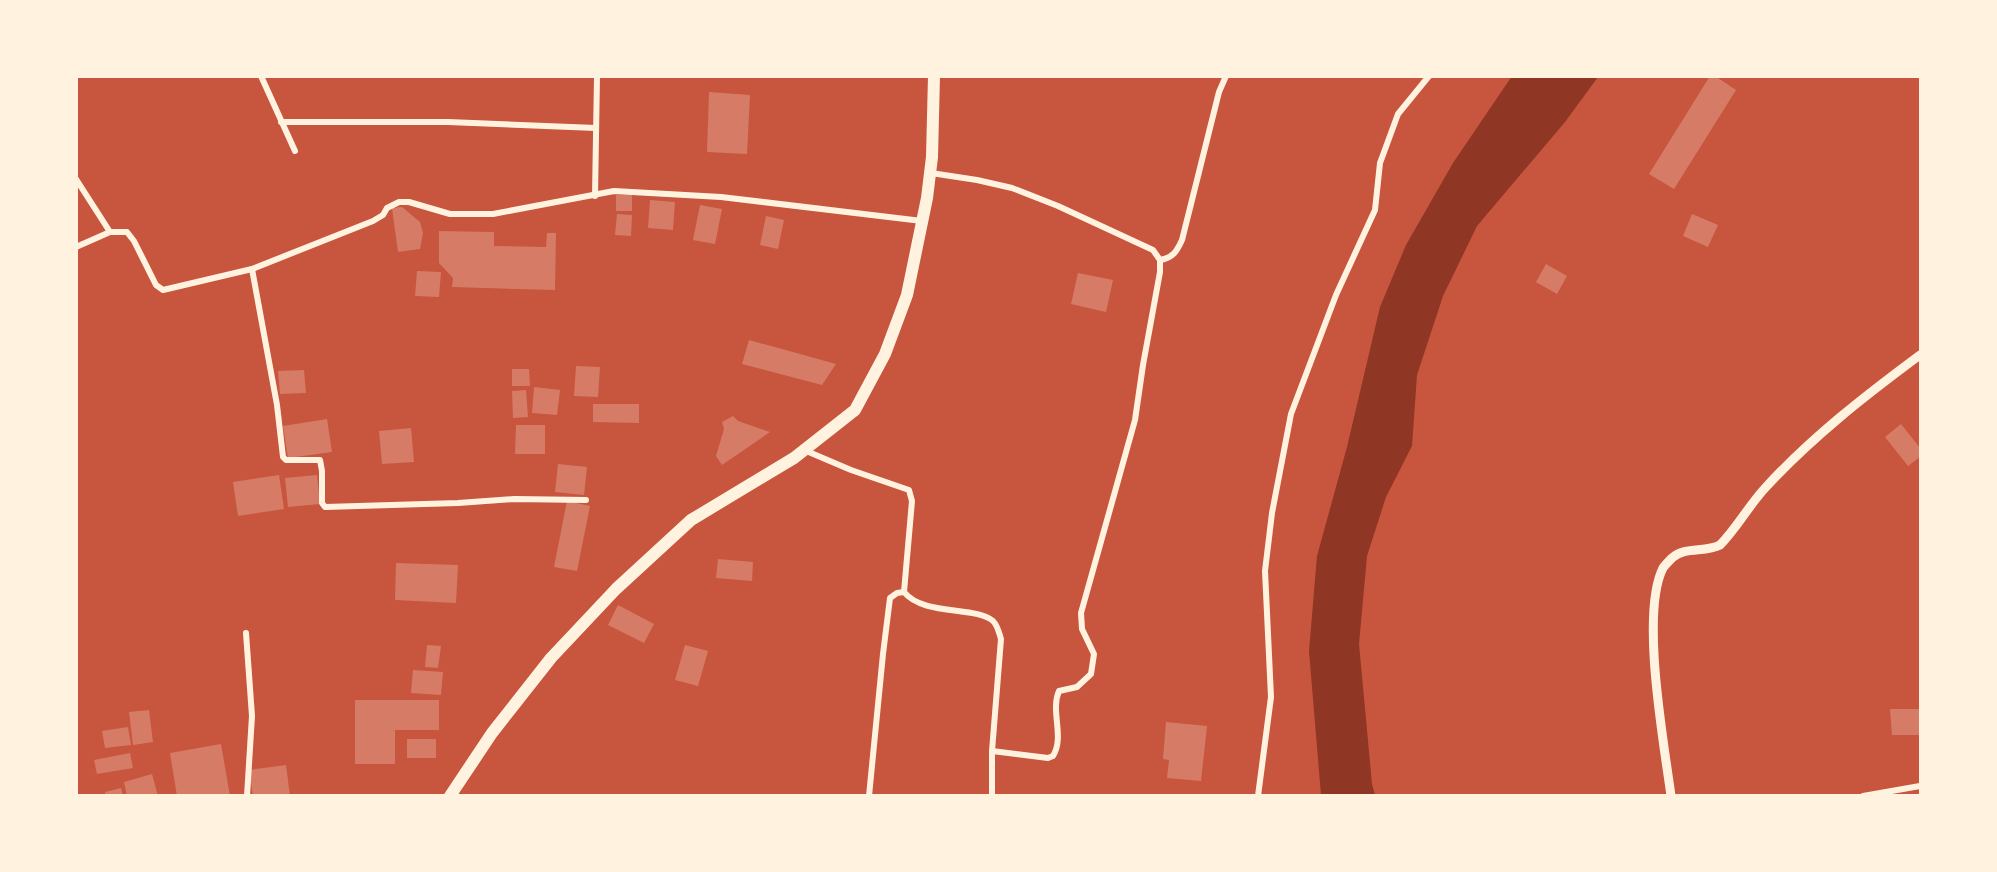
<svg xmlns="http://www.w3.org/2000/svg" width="1997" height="872" font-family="'Open Sans',sans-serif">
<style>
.water{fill:#8f3625}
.building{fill:#d67c66}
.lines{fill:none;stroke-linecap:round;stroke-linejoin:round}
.minor{stroke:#fff3e0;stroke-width:6}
.tertiary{stroke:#fff3e0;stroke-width:9}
.primary{stroke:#fff3e0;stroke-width:12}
</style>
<rect width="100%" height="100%" fill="#c8553d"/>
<path class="water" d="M1512,76L1598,77L1565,122L1477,226L1443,296L1417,375L1412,446L1386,497L1367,556L1359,644L1372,784L1375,795H1321L1309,651L1317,556L1347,447L1380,307L1406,245L1453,163Z"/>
<g class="building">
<path d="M1710,76H1715L1736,90L1674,189L1649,174Z"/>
<path d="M709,92L750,95L747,154L707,152Z"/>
<rect x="616" y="195" width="16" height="16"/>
<path d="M650,200L675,202L673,230L648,228Z"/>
<path d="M700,205L722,209L715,244L693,240Z"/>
<path d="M402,207L420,222L423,233L420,249L398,252L392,208Z"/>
<path d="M617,214L632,215L631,236L615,235Z"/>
<path d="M1692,214L1718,225L1708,247L1683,236Z"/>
<path d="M766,216L784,220L778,249L760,245Z"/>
<path d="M439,231L494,232V246L546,247L547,233H556L555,290L452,287L453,278L439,263Z"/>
<path d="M1546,264L1567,276L1557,294L1536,282Z"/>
<path d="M417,271L441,272L439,297L415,296Z"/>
<path d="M1078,273L1113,280L1106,312L1071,304Z"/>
<path d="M749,340L836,364L822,385L742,364Z"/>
<path d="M576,366L600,367L598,397L574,396Z"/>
<path d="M512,369H529L530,386H512Z"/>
<path d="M304,370L306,393L280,394L278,371Z"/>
<path d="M534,387L560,390L557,415L532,413Z"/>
<path d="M526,390L528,417L513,418L512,391Z"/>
<path d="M593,404H639V423L593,422Z"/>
<path d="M733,416L738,421L770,432L722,465L716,456L724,429L722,422Z"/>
<path d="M327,419L332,452L288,458L283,426Z"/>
<path d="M1901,424L1920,448V457L1908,466L1885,437Z"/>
<path d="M516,425H545V454H515Z"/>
<path d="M411,428L414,462L382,464L379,431Z"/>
<path d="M558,464L587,467L584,495L555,492Z"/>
<path d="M279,475L284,509L238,516L233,482Z"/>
<path d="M317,475L320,504L288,507L285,478Z"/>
<path d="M567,501L590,506L577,571L554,567Z"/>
<path d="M718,559L753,562L752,581L716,578Z"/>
<path d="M396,563L458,565L456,603L395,600Z"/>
<path d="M618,605L654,624L644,643L608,625Z"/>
<path d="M427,645L441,646L438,668L425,667Z"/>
<path d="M685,645L708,651L698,686L675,680Z"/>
<path d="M413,670L443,672L441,695L411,693Z"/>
<path d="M355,700H439V730H395V764H355Z"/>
<path d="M1890,709H1920V735H1892Z"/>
<path d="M149,710L153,742L133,745L129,712Z"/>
<path d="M1166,722L1207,726L1201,781L1167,778L1169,760L1163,759Z"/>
<path d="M128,727L131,745L105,748L102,731Z"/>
<rect x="407" y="739" width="29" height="19"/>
<path d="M221,744L230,796H177L170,753Z"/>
<path d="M130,753L133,768L97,774L94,760Z"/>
<path d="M286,765L290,796H253L249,770Z"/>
<path d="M152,774L158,796H127L124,782Z"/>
<path d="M121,788L123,796H106L105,792Z"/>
</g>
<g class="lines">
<g class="minor">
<path d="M261,76L295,151"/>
<path d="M281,122H448L596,128"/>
<path d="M931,173L977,180L1012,188L1058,206L1153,250L1160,260V272L1143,365L1135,420L1081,613L1082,629L1094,654L1091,674L1077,687L1059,691C1050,711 1065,737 1053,756L1048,758L992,751"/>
<path d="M76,179L110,232L76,247"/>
<path d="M595,196L597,76"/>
<path d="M110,232H127L134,241L156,285L163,290L252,269L373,221L383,215L387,208L399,202H409L450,214H493L614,191L721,197L922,221"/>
<path d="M1160,260C1173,258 1177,251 1182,240L1219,92L1226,76"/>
<path d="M252,269L277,405L283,457L286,460H320L322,471V503L325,507L458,503L514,499L586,500"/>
<path d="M804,450L851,470L909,490L912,501L904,592C923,616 976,606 993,621C998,626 999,633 1001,639L992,751V796"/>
<path d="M246,633L252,716L247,796"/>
<path d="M869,796L883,654L890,598L897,593L904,592"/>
<path d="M1258,796L1271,697L1265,571L1272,513L1291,414L1336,295L1375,210L1380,163L1398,114L1429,76"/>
<path d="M1863,796L1920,786"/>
</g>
<path class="tertiary" d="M1671,796C1664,743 1640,613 1663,568C1665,565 1669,561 1672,558C1685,546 1705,553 1720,545C1737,528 1749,505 1766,487C1812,437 1866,395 1920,355"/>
<path class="primary" d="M450,796L492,733L551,658L616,589L691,520L794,458L855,410L885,354L907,295L927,198L932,157L934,76"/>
</g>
<rect width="1997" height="872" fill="none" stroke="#fff3e0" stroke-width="156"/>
</svg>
